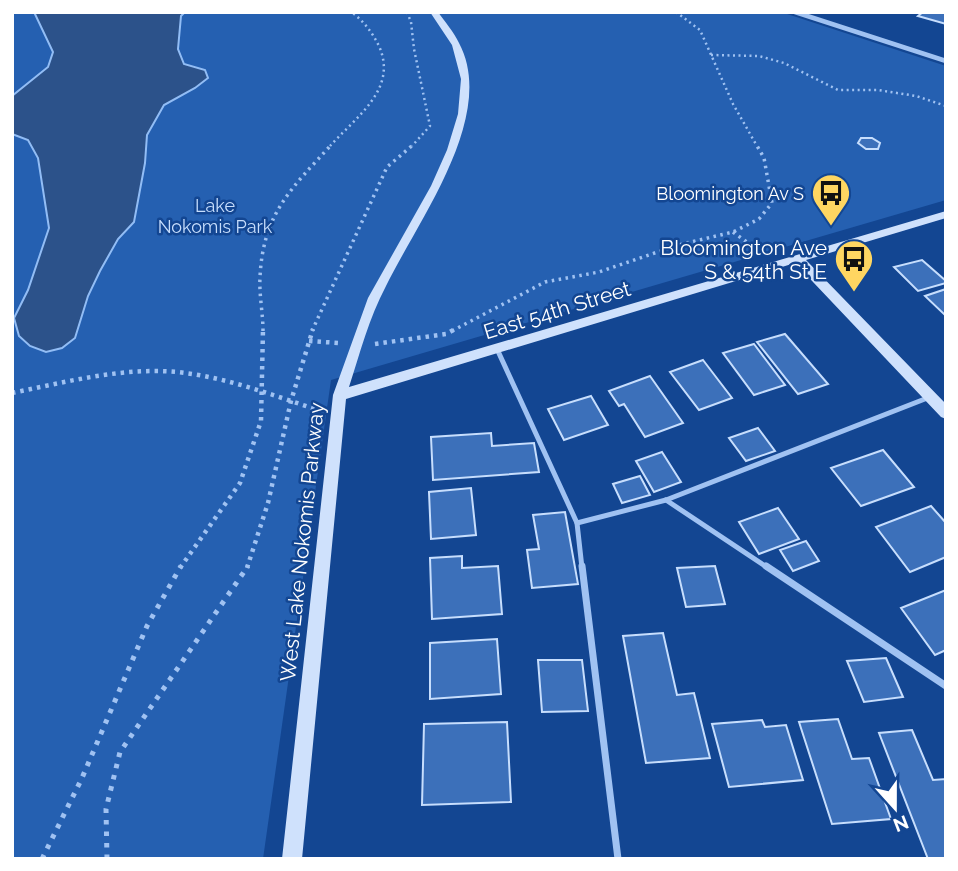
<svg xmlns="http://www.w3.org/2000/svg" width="958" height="871" font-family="Raleway,sans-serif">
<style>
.green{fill:#2560b1}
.water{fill:#2c528a;stroke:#92bdf5;stroke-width:2}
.building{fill:#3c70ba;stroke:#c7defd;stroke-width:2}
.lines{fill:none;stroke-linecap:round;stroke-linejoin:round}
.path-far3{stroke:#a0c2f2;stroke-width:2.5;stroke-dasharray:2 3.5;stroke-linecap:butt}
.path-far2{stroke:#a0c2f2;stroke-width:3.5;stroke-dasharray:2.5 4.5;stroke-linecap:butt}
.path-far1{stroke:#a0c2f2;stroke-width:4.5;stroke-dasharray:3.5 5;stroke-linecap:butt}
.path{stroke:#a0c2f2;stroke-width:5;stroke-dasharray:4.5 7;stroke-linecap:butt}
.lane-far1{stroke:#a0c2f2;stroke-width:5}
.lane{stroke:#a0c2f2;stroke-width:7}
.street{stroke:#a0c2f2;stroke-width:4.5}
.secondary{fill:#cfe1fc;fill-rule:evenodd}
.labels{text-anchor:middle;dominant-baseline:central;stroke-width:5;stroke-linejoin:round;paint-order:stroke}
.far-poi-label{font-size:18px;fill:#fff;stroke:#134692;text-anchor:end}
.far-park-label{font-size:18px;fill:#c7defd;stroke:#134692}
.poi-label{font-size:21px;fill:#fff;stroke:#134692;text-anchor:end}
.street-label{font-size:21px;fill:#fff;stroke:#134692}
</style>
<rect width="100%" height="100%" fill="#134692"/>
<path class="green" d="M12,12H781L946,66V200L331,380L263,859H12Z"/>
<path class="water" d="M34,12H185L181,16L178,49L184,64L205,70L208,78L195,88L164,105L147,135L145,163L134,222L118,239L100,271L88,296L75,338L62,348L46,352L30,346L19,336L14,318L28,290L49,228L38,158L28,140L12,134V96L48,67L53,52Z"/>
<g class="building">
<path d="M923,12H946V24L918,16Z"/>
<path d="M861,138H872L880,143L878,149H866L858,143Z"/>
<path d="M922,260L946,281V283L918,291L894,267Z"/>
<path d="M946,289V316L925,296Z"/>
<path d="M785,334L828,384L798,394L757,342Z"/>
<path d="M754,344L785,385L754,395L723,353Z"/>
<path d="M703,360L732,398L699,410L670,372Z"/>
<path d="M650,376L683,423L645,437L624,404L619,406L609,391Z"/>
<path d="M591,396L608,425L564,440L548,409Z"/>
<path d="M758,428L775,451L746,461L729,438Z"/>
<path d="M491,433L492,446L534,443L539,472L433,480L431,437Z"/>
<path d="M883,450L914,487L861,506L831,468Z"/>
<path d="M662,452L681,482L654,492L636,461Z"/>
<path d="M640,476L650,495L622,503L613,484Z"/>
<path d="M471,488L476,535L431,539L429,492Z"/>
<path d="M931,506L946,523V557L910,572L876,527Z"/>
<path d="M778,508L799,539L759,554L739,522Z"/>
<path d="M565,512L578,584L532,588L527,550L539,549L533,515Z"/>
<path d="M806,541L819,561L793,571L780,550Z"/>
<path d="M462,556V568L498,566L502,614L432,619L430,558Z"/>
<path d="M715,566L725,604L686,607L677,568Z"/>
<path d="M946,590V650L935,655L901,608Z"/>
<path d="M663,633L677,695L694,693L710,758L646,763L623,636Z"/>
<path d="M497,639L501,694L430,699V643Z"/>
<path d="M886,658L903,697L864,702L847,661Z"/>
<path d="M538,660H582L588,711L542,712Z"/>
<path d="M838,719L852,759L869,758L891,819L832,824L799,722Z"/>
<path d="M762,720L765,727L786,725L803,780L729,787L712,724Z"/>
<path d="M507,722L511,802L422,805L424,724Z"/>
<path d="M912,730L933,780L946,779V859H928L879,733Z"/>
</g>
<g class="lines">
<g class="path-far3">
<path d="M407,12L411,22L414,49L430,126L412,146"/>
<path d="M676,12L700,30L733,104L757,146"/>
<path d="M711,55L759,56L784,63L838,90H878L916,96L946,106"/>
<path d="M330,146C357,116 398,89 379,46C372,32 363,20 351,12"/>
</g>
<g class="path-far2">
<path d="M733,232L748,243L751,250L757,251"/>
<path d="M263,331C263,313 259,295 260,277C263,213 292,188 332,144"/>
<path d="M312,331L387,167L414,144"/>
<path d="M452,331L545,282L599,272L678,245L733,232L759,219L772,203L764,158L756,144"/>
</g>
<g class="path-far1">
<path d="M309,341L339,343"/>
<path d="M375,344L446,334L455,329"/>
<path d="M12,393C66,382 122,367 177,372C226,377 272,395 318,410"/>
<path d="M180,568L240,483L261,421L263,329"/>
<path d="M247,568L268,503L291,401L313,329"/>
</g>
<g class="path">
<path d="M42,859L82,778L147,626L181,566"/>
<path d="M107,859L106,809L120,752L248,566"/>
</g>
<g class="lane-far1">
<path d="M497,349L577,523L582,568"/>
<path d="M666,500L768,568"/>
<path d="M577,523L666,500L930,397"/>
</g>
<g class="lane">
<path d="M582,566L618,859"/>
<path d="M766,566L946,686"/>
</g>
<path class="street" d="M795,12L946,61"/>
<path class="secondary" d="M430,12H438C445,22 454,32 459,43C498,116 417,222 386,286C369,318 360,353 349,387L946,211V218L806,260L946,404V419L941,417L795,263L346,399L302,859H282L333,395L368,298L431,186L447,150L458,114L461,79L452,45Z"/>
</g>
<defs>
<g id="bus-pin" transform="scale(2.0125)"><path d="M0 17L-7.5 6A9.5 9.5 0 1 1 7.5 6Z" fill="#ffd661" stroke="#134692"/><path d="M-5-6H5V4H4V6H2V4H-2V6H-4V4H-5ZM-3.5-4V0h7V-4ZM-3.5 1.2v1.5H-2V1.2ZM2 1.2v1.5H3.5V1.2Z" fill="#111"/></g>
</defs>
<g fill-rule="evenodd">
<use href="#bus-pin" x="831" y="193"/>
<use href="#bus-pin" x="854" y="259"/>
</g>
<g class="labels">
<g class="far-poi-label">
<text x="804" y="193">Bloomington Av S</text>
</g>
<g class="far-park-label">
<text x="215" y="205">Lake<tspan x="215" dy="21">Nokomis Park</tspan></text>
</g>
<g class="poi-label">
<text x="827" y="247">Bloomington Ave<tspan x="827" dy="24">S &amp; 54th St E</tspan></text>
</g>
<g class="street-label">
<text transform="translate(557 310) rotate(-17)">East 54th Street</text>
<text transform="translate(302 542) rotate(-84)">West Lake Nokomis Parkway</text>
</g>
</g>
<rect width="958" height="871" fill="none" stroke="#ffffff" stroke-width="28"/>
<g transform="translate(895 808) rotate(159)" stroke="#134692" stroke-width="5" paint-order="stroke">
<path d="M0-5L12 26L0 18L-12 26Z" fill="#ffffff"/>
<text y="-10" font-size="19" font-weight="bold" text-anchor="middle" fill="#ffffff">N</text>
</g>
</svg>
